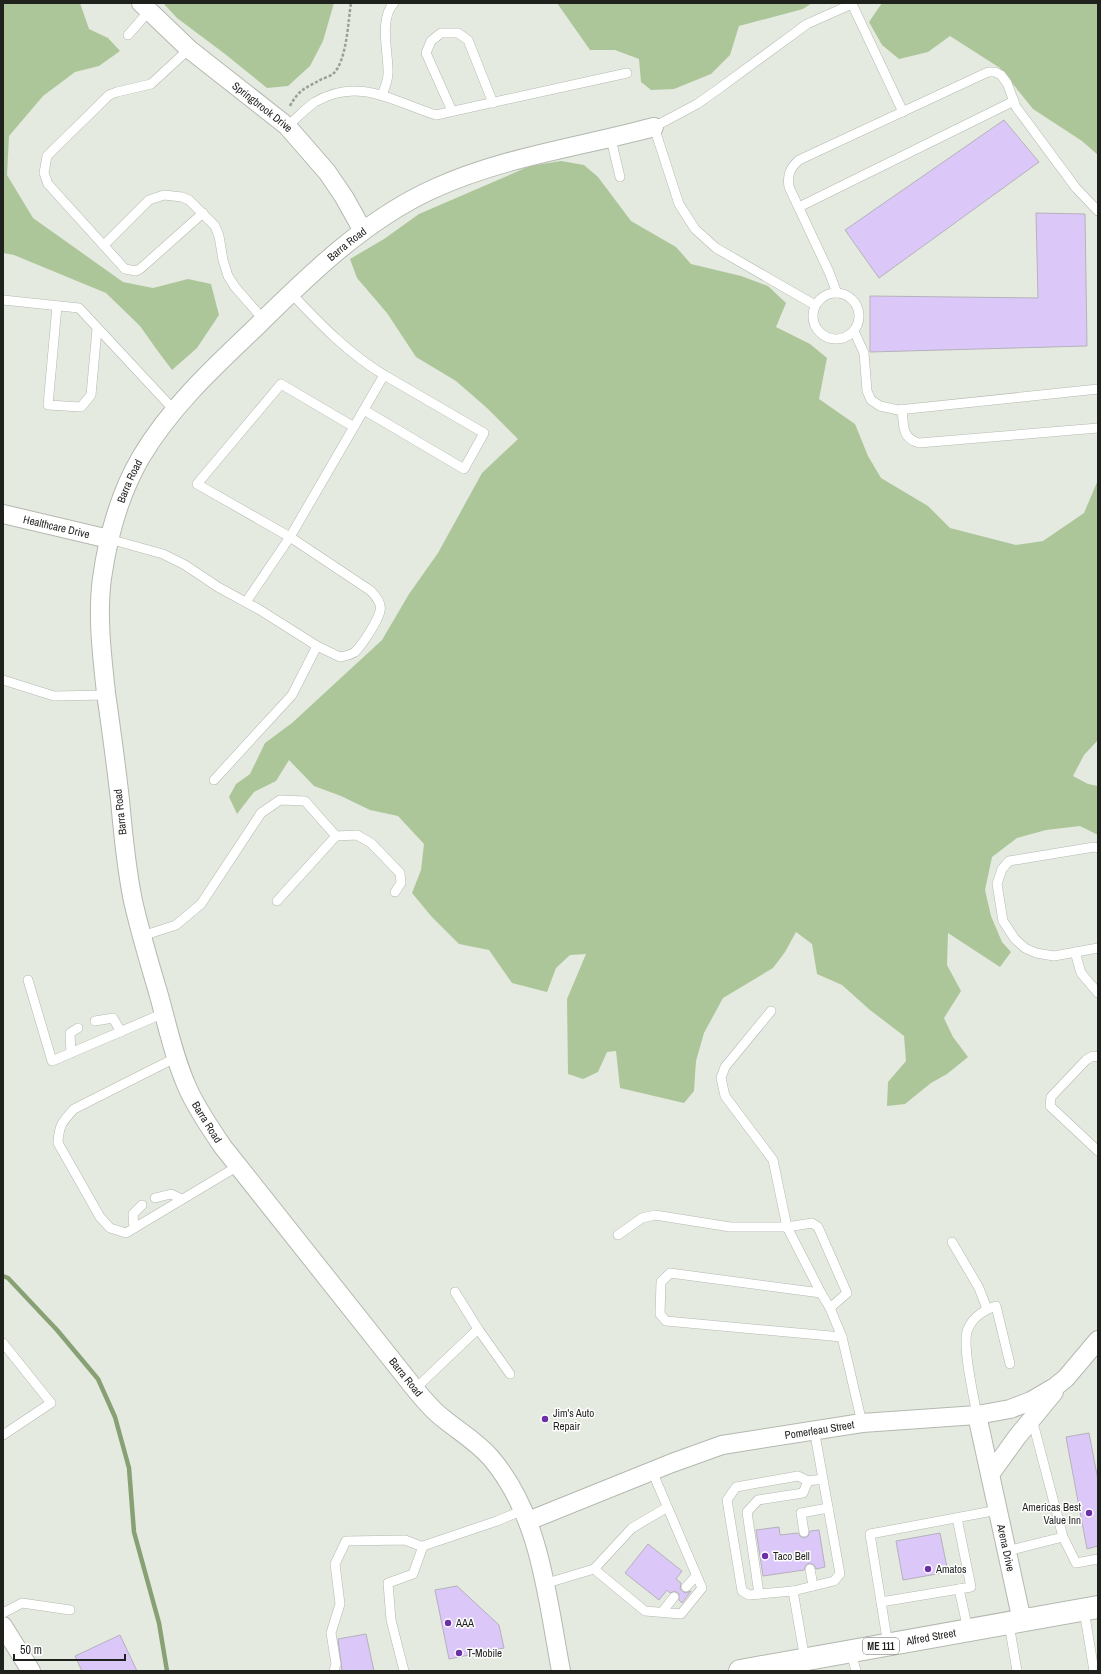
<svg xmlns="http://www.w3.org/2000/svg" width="1101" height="1674" viewBox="0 0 1101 1674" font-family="'Archivo Narrow',sans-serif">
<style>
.green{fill:#acc699}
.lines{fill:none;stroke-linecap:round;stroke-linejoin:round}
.stream{stroke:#88a174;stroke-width:4.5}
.building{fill:#dbc8f9;stroke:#b5b1bb}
.service-casing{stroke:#b3b9af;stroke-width:10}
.minor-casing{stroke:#b3b9af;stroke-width:20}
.primary-casing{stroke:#b3b9af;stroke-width:24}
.path{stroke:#9a9f97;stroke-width:2.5;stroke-dasharray:3 2;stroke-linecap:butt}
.service{stroke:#fff;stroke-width:9}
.minor{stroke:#fff;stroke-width:18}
.primary{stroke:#fff;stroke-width:22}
.poi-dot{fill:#6c30a6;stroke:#fff;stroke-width:1.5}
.labels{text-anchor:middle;stroke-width:3;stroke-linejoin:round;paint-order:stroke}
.shield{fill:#fff;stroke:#626461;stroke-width:1}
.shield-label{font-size:10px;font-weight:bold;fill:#1f211d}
.street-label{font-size:11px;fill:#1f211d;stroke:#fff}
.poi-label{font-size:11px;fill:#1f211d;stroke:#fff;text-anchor:start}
</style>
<rect width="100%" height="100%" fill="#e4eae0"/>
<g class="green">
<path d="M3,3H80L89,29L108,38L120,51L99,66L75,72L43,96L9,136L7,175L33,218L123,282L153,288L188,279L211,284L219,315L197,348L172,370L157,350L140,326L106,293L14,255L3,253Z"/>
<path d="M163,3H334L323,41L310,66L288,86L267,88L225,54L177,18Z"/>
<path d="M557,3H812L803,9L739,26L730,55L711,74L674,89L651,90L641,82L639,59L615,50H590Z"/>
<path d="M882,3H1098V155L1082,141L1033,109L1000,68L950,36L928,52L899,59L882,45L869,22Z"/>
<path d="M561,161L584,165L598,177L631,221L676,247L691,264L741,276L768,286L786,303L776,327L810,344L827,358L819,399L855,424L868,456L881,478L928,506L950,528L1016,545L1043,541L1084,513L1098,480V740L1084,755L1073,776L1088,784L1098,786V835L1080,826L1046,830L1017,838L992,857L985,890L991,916L1002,942L1011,952L1000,967L948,933L947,965L961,991L944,1018L953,1037L968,1057L947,1074L931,1083L905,1104L887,1106L888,1082L906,1061L904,1036L870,1010L842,985L817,974L812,944L796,932L785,952L773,968L723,998L704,1033L696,1061L694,1091L684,1103L620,1088L616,1051L607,1052L598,1072L583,1079L568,1074L567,999L586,954L570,955L556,968L547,992L512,983L489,950L459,944L431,916L412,893L421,870L424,844L398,816L370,810L341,796L314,786L289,760L276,781L254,792L237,814L229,797L236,784L250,774L265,743L292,723L382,640L409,594L438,553L482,473L518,439L487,408L456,381L416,357L387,313L357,278L350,259L384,239L419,214L530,166Z"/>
</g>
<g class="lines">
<path class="stream" d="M3,1276L8,1278L57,1330L98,1379L115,1417L129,1468L134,1532L159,1623L167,1671"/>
</g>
<g class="building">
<path d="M1004,120L1039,162L879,278L845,230Z"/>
<path d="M1036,213L1085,214L1087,346L870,352V296L1038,298Z"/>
<path d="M1089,1433L1098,1480V1546L1087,1549L1066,1437Z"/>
<path d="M779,1527L780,1535L798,1533L800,1536L805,1538L808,1536L810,1531L819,1530L825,1567L816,1569L814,1565L809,1563L806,1565L804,1570L763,1576L756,1530Z"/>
<path d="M940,1533L948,1572L903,1580L896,1541Z"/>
<path d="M648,1544L682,1571L676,1579L681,1583L680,1589L685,1593L691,1591L682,1603L679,1600V1594L675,1591L670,1593L667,1590L659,1600L625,1573Z"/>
<path d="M457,1586L499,1625L504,1648L449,1659L435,1590Z"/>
<path d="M366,1634L374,1671H342L338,1639Z"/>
<path d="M120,1635L137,1671H82L75,1656Z"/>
</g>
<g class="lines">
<g class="service-casing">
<g id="service">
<path d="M128,35L149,11"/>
<path d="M189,49L151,84L117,92L109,95L104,100L47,156L44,173L48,184L125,269L136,271L140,269L203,213"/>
<path d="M382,95C385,87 389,79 388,70C388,52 379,18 394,3"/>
<path d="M452,111L426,53L431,41L441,33H458L468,40L493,103"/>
<path d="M287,126C296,119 305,109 315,102C359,76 394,102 436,115L627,73"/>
<path d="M611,139L620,177"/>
<path d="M799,207L1014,101"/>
<path d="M104,245L149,200L164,195L182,197L189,200L215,226L219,236L223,260L228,276L235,287L263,319"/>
<path d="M837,293L829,272L789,187C787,175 790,168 799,160L988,72H995L1001,75L1007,83L1016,107L1076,188L1098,211"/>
<circle cx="836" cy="316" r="23"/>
<path d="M3,300L79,308L174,410"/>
<path d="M815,305L716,248L695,229L679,204L654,127L697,104L717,90L807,24L852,4L903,112"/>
<path d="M57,306L48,405L81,407L91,395L97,329"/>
<path d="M854,331L864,353L867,391L871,400L880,406L898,410L1098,389"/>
<path d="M902,409C904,425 901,438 919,443L1098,428"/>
<path d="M364,410L464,469L484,433L384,375"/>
<path d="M109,539L163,554L185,565L218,587L260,610L317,646L340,657C345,656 351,655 355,652C362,645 378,621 380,611C382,603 376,597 371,591L290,537L384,375C348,353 320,324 291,293"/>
<path d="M246,602L290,537L197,484L281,384L354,427"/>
<path d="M3,680L54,696L107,695"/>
<path d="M214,780L292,695L317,646"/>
<path d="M1098,848L1094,847L1009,861L1002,869L997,884L1003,921L1015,939L1025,948L1036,953L1054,956L1098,948"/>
<path d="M277,901L336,836"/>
<path d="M142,936L176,925L201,904L261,813L280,800L305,801L336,836L357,835L371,843L400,873L401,883L395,892"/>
<path d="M1075,952L1081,973L1098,993"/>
<path d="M28,980L52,1061L164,1013"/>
<path d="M771,1011L725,1067L721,1078L725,1096L773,1160L787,1227L821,1293L830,1308L842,1337L862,1423"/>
<path d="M95,1021L113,1018L121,1032"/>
<path d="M71,1053L70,1033L78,1028"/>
<path d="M177,1057L74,1109C62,1122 59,1125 58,1143L100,1217L110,1228L126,1233L238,1166"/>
<path d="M1098,1057L1093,1056L1086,1060L1051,1097L1050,1106L1098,1151"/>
<path d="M155,1198L171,1194L182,1199"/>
<path d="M134,1228L133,1214L142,1205"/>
<path d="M618,1235L642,1218L655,1215L730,1227H787L812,1223L818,1227L847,1293L830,1308"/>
<path d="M952,1242L979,1288L987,1309"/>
<path d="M455,1292L478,1329"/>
<path d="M821,1293L670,1273L661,1282L660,1314L666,1321L842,1337"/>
<path d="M3,1343L51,1403L3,1435"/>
<path d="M415,1389L478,1329L510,1374"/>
<path d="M977,1415C974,1398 961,1342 968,1329C973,1317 984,1310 996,1306L1010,1364"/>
<path d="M814,1429L840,1574L834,1581L793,1591L749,1595L742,1591L727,1500L736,1487L798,1476L808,1481L823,1479"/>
<path d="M804,1532L801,1513L828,1508"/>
<path d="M1063,1537L1076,1563L1098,1559"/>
<path d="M1007,1551L1063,1537L1032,1419"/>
<path d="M594,1569L645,1611L681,1614L702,1588L652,1471"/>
<path d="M810,1569L813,1586"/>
<path d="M544,1584L594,1569L632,1528L666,1508"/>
<path d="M686,1587L696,1576"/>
<path d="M959,1589L968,1630"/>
<path d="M793,1591L805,1660"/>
<path d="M759,1594L747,1512L758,1500L803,1493L808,1481"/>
<path d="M881,1602L971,1587L957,1518"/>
<path d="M1084,1610L1094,1671"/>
<path d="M662,1612L674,1597"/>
<path d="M3,1613L22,1603L70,1610"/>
<path d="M1009,1624L1017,1671"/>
<path d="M888,1645L870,1534L998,1510"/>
<path d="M851,1652L856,1671"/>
<path d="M334,1671L336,1664L331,1633L340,1604L335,1564L346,1541L405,1540L423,1547"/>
<path d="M404,1671L391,1620L388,1583L413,1574L423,1546L497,1521L523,1510"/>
</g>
</g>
<g class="minor-casing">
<g id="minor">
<path id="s1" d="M141,3L189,49L287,126L327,172L344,197L363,231"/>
<path id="s2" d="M3,514L109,539"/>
<path id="s3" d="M977,1415L1022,1621"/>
<path d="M991,1473L1017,1437L1054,1392"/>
<path id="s4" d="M528,1521L672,1463L722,1445L862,1423L977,1415L1010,1409L1031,1401L1055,1387L1066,1378L1098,1340"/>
<path d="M3,1626L31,1671"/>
<path id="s5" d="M561,1671C547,1598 541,1517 491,1458C477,1442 460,1432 444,1419C433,1411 424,1400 415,1389L223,1147C210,1128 197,1109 188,1089C174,1058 167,1024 158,992C149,962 140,931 133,901C126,867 123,834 120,800C116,764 111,728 106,693C102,655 97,616 102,578C108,536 120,493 141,457C170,408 212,369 253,330C307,277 363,221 433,189C503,157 580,147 654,127"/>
</g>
</g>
<g class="primary-casing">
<g id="primary">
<path id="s6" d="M740,1671L1098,1607"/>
</g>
</g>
<path class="path" d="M290,106C299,89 306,88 322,79C325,78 330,76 333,74C347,61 348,21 351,3"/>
<use href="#service" class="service"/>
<use href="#minor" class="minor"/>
<use href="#primary" class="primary"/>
</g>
<g class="poi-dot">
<circle cx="545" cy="1419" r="4"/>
<circle cx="1089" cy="1513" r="4"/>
<circle cx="765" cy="1556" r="4"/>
<circle cx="928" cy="1569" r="4"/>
<circle cx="448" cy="1623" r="4"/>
<circle cx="459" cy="1653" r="4"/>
</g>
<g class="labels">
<rect class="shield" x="863" y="1638" width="36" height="16" rx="3"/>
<g class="shield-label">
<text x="881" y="1650">ME 111</text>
</g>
<g class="street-label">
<text dy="4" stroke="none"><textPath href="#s1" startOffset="160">Springbrook Drive</textPath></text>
<text dy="4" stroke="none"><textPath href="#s5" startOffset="1653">Barra Road</textPath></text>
<text dy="4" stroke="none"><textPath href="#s5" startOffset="1329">Barra Road</textPath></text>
<text dy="4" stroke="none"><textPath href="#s2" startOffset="55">Healthcare Drive</textPath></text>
<text transform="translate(120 812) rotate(-96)" y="4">Barra Road</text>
<text transform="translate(207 1122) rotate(58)" y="4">Barra Road</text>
<text transform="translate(406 1377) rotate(51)" y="4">Barra Road</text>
<text dy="4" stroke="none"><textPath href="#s4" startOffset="307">Pomerleau Street</textPath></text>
<text dy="4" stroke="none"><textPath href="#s3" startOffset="136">Arena Drive</textPath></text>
<text dy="4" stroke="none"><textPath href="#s6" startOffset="194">Alfred Street</textPath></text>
</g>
<g class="poi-label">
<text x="553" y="1417">Jim's Auto<tspan x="553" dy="13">Repair</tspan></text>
<text x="1081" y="1511" text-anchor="end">Americas Best<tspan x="1081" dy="13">Value Inn</tspan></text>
<text x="773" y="1560">Taco Bell</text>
<text x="936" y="1573">Amatos</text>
<text x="456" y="1627">AAA</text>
<text x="467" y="1657">T-Mobile</text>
</g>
</g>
<rect width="1101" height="1674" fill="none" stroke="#1f211d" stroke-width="8"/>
<path d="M14 1654v6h111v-6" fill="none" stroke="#1f211d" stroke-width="2"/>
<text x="20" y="1654" font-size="12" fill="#1f211d" stroke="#ffffff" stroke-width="3" paint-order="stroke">50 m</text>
</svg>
